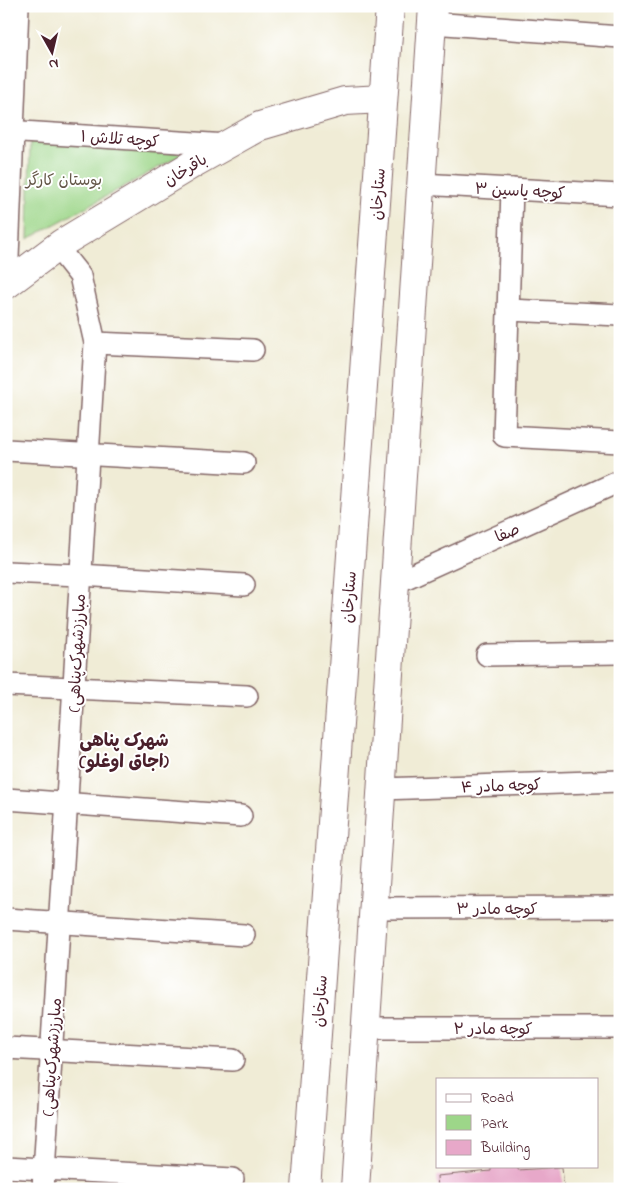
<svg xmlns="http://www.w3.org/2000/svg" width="626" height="1195" viewBox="0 0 626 1195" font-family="'Indie Flower','Playpen Sans Arabic',sans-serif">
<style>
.green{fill:#9dd689;stroke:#747a5a}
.building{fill:#e7a8c9}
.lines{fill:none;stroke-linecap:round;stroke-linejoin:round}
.minor-casing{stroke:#846767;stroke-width:24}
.major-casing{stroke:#846767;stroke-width:30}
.minor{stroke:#fff;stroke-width:21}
.major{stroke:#fff;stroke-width:28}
.labels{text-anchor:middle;stroke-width:4;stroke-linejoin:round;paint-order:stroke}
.street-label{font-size:16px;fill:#4a1f2b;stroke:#fff}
.park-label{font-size:16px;fill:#635647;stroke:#fff}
.neighbourhood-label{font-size:18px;font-weight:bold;fill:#4a1f2b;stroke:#fff}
</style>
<rect width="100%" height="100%" fill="#fff"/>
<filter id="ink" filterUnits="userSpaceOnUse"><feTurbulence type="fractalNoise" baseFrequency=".02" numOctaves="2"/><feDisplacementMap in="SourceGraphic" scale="10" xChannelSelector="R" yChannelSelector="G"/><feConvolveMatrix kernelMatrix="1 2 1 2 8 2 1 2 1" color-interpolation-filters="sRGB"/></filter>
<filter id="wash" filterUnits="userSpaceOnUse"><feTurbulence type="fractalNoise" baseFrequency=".0096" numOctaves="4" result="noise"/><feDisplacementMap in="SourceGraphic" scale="20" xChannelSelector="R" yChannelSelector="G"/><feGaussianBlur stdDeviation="1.12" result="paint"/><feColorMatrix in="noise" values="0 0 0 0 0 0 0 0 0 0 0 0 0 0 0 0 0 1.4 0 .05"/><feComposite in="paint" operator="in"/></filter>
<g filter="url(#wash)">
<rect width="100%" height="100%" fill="#f0ecd6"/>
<path class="green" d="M30,140L185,153L28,239Z"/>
<g id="blocks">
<path class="building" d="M491,1166H518V1170L562,1167L564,1189H438L437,1176L491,1171Z"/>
</g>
</g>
<g filter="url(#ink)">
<use href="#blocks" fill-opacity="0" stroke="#846767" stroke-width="1"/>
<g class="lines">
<g class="minor-casing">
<g id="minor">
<path d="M432,23L620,37"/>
<path d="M6,131L227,145"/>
<path d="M421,184L620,195"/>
<path d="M512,189L504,436L620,442"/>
<path d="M6,283H7L18,6"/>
<path d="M508,310L620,315"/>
<path d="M95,343L253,350"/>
<path d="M6,450L244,463"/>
<path d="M6,572L80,575L244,585"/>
<path d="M395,583L620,481"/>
<path d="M487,655L620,653"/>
<path d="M6,685L247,696"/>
<path d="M381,789L620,781"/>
<path d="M6,799L241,816"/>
<path d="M373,908L620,907"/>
<path d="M6,919L244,935"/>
<path d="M366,1028H620"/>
<path d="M6,1048L233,1060"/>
<path d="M6,1167L233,1179"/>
<path d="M43,1189L95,343L80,276L57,247"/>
</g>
</g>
<g class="major-casing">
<g id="major">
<path d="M6,285L62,243L196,162L260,126L345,101L383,99"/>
<path d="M306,1189L390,6"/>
<path d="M355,1189L433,6"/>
</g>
</g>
<use href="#minor" class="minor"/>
<use href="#major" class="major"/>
</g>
</g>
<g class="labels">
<g class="street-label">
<text transform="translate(120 138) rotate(4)" y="6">کوچه تلاش ۱</text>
<text transform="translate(185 169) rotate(-31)" y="6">باقرخان</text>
<text transform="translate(520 190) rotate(3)" y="6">کوچه یاسین ۳</text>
<text transform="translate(377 194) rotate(-86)" y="6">ستارخان</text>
<text transform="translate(507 532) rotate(-24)" y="6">صفا</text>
<text transform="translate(348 597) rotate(-86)" y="6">ستارخان</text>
<text transform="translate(76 653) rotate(-87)" y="6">مبارز(شهرک‌پناهی)</text>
<text transform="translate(501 785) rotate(-2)" y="6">کوچه مادر ۴</text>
<text x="497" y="914">کوچه مادر ۳</text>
<text transform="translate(319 1001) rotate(-86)" y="6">ستارخان</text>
<text x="493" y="1034">کوچه مادر ۲</text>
<text transform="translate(51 1057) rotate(-86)" y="6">مبارز(شهرک‌پناهی)</text>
</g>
<g class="park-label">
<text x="64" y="185">بوستان کارگر</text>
</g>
<g class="neighbourhood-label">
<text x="124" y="746">شهرک پناهی<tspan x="124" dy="21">(اجاق اوغلو)</tspan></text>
</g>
</g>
<rect width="626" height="1195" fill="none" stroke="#fff" stroke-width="25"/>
<rect x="436" y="1078" width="162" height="90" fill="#ffffff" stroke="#b7a5aa"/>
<rect x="446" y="1094" width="25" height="8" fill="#ffffff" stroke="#b7a5aa"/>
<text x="481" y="1102" font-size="15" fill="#4a1f2b">Road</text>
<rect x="446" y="1115" width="25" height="15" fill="#9dd689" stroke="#b7a5aa"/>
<text x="481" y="1128" font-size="15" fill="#4a1f2b">Park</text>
<rect x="446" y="1140" width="25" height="15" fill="#e7a8c9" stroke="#b7a5aa"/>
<text x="481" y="1152" font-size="15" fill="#4a1f2b">Building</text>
<g transform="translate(52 52) rotate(172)" stroke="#ffffff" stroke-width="4" paint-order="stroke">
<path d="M0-4L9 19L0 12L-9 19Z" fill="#4a1f2b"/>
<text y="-8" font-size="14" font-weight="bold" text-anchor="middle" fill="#4a1f2b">N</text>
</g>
</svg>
